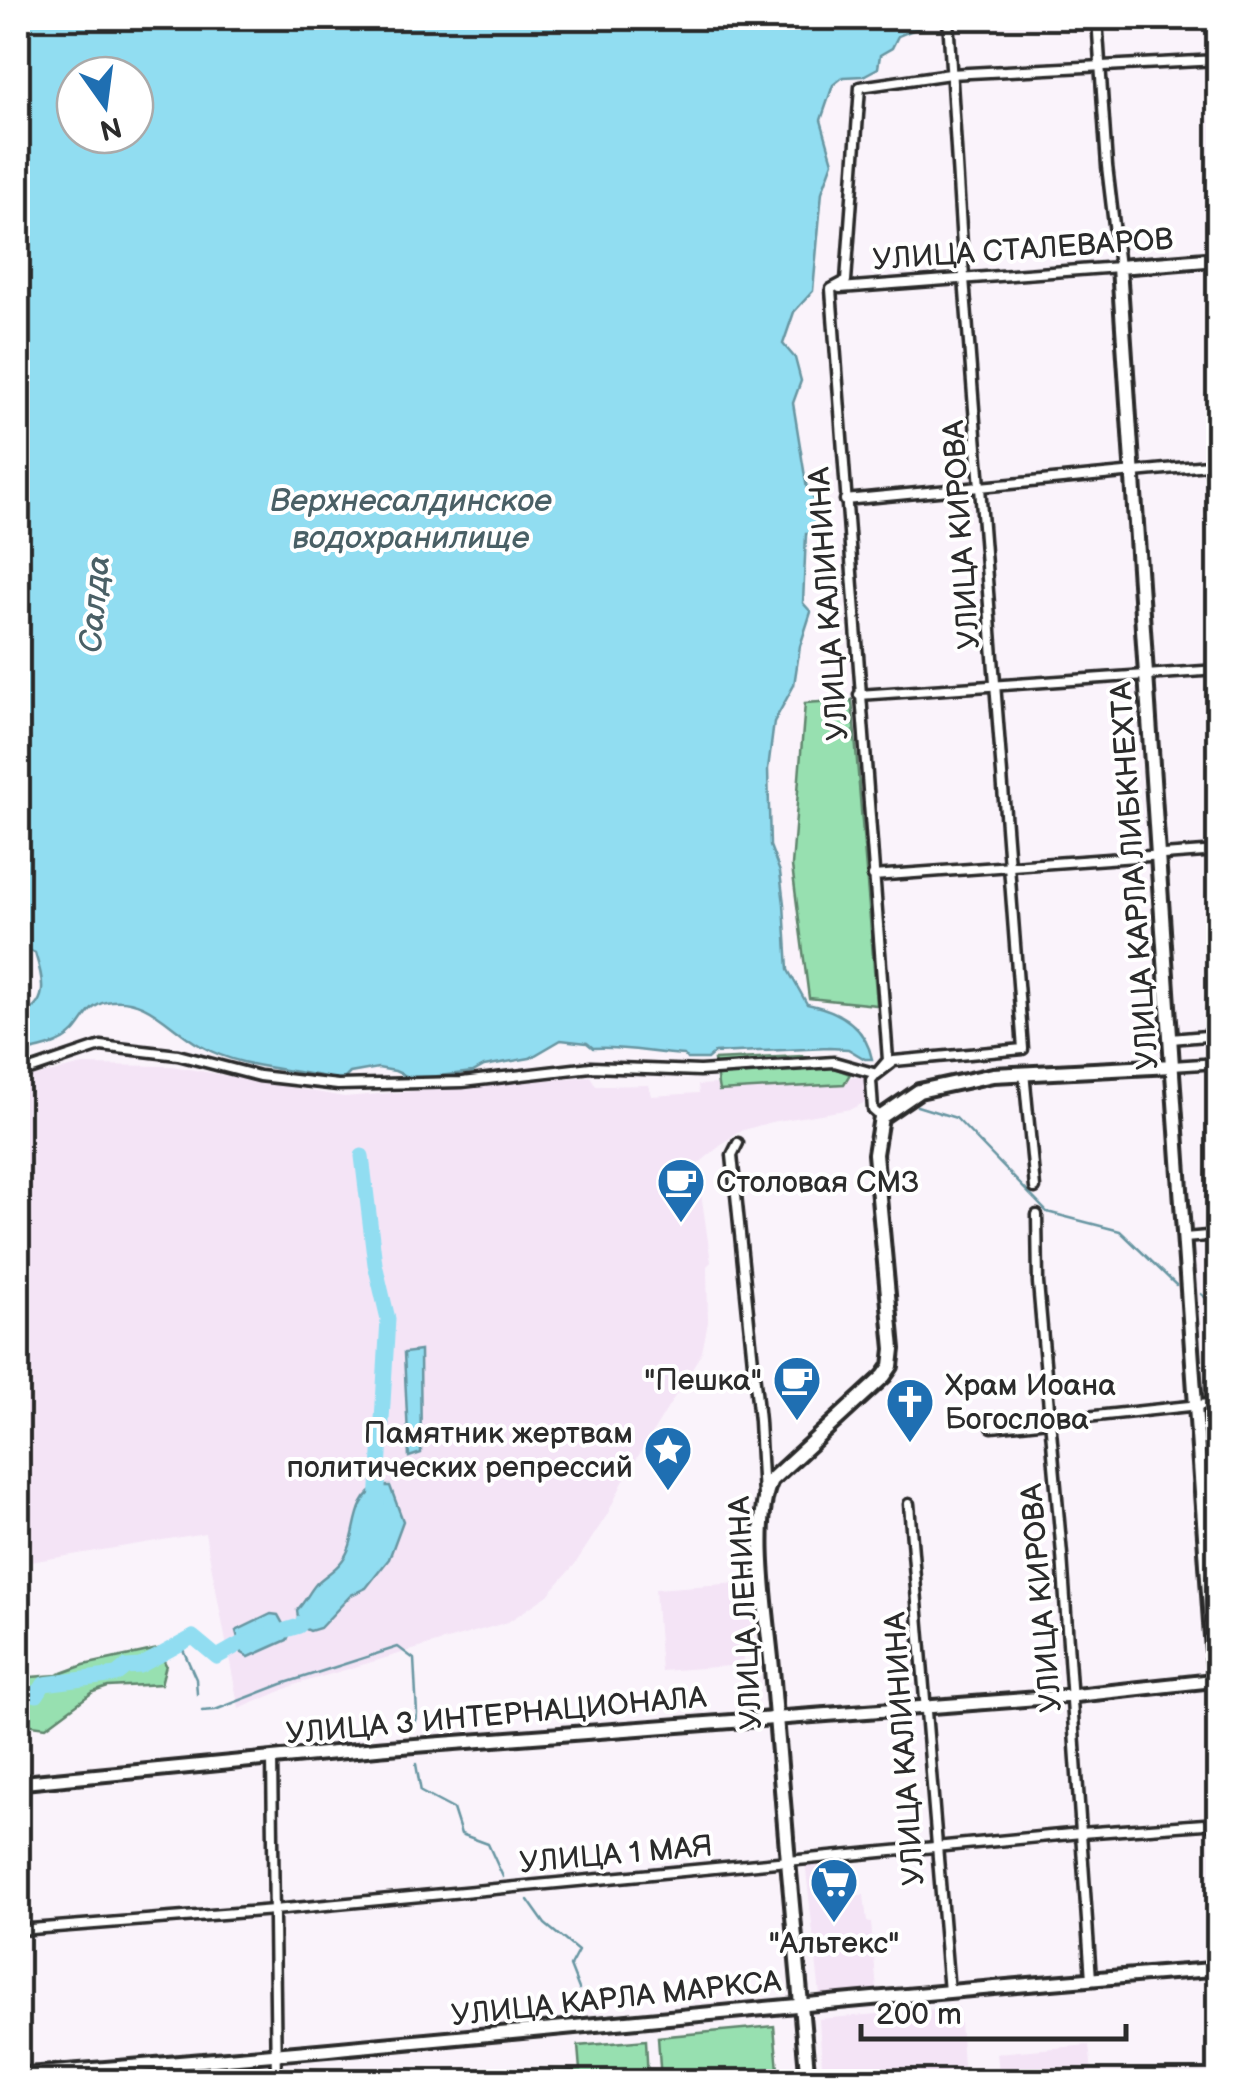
<svg xmlns="http://www.w3.org/2000/svg" width="1236" height="2099" viewBox="0 0 1236 2099" font-family="'Balsamiq Sans',sans-serif">
<style>
.built{fill:#f4e4f6}
.green{fill:#97e0b0;stroke:#61866e;stroke-width:2.5}
.water{fill:#91ddf1;stroke:#6896a2;stroke-width:2.5;fill-rule:evenodd}
.lines{fill:none;stroke-linecap:round;stroke-linejoin:round}
.stream{stroke:#6896a2;stroke-width:2.5}
.river{stroke:#91ddf1;stroke-width:15}
.street-casing{stroke:#2b2b2b;stroke-width:15}
.secondary-casing{stroke:#2b2b2b;stroke-width:19}
.primary-casing{stroke:#2b2b2b;stroke-width:20}
.street{stroke:#fff;stroke-width:8}
.secondary{stroke:#fff;stroke-width:11}
.primary{stroke:#fff;stroke-width:12}
.labels{text-anchor:middle;stroke-width:8;stroke-linejoin:round;paint-order:stroke}
.street-label{font-size:30px;fill:#2b2b2b;stroke:#fff}
.poi-label{font-size:30px;fill:#2b2b2b;stroke:#fff;text-anchor:start}
.water-label{font-size:32px;font-style:italic;fill:#4a6066;stroke:#fff}
</style>
<rect width="100%" height="100%" fill="#faf3fb"/>
<filter id="ink" filterUnits="userSpaceOnUse"><feTurbulence type="fractalNoise" baseFrequency=".01" numOctaves="2"/><feDisplacementMap in="SourceGraphic" scale="20" xChannelSelector="R" yChannelSelector="G"/><feConvolveMatrix kernelMatrix="1 2 1 2 8 2 1 2 1" color-interpolation-filters="sRGB"/></filter>
<g filter="url(#ink)">
<g class="built">
<path d="M83,1065L172,1066L344,1097L590,1076L596,1086L649,1085L651,1096L699,1093L698,1085L865,1077L866,1102L851,1109L771,1122L737,1132L697,1165L711,1262L707,1266L708,1322L702,1352L626,1476L607,1515L575,1564L548,1595L508,1622L297,1684L239,1709L205,1533L18,1564V1080Z"/>
<path d="M752,1582L748,1602L756,1645L742,1646L743,1665L661,1671L655,1589Z"/>
<path d="M854,1859L857,1895H864L867,1922L871,1923L877,1990L820,1995L805,1862Z"/>
<path d="M959,2007L964,2081H823L819,2019Z"/>
<path d="M1089,2045L1093,2081H1000L997,2053Z"/>
</g>
<g class="green">
<path d="M852,700L877,1005L809,998L792,866L805,703Z"/>
<path d="M803,1056L850,1074L844,1084L719,1091L714,1060Z"/>
<path d="M158,1649L166,1665L161,1684L108,1687L93,1692L46,1727L18,1723V1678L57,1675L84,1665Z"/>
<path d="M774,2026L779,2081H661L658,2037Z"/>
<path d="M646,2040L648,2081H541L544,2072L580,2070L578,2046Z"/>
</g>
<g class="water">
<path d="M18,18H926L918,28L898,36L892,48L880,55L878,68L863,76L843,77L833,85L821,120L833,162L822,192L813,291L794,312L783,344L795,358L801,381L793,403L807,489L817,503L814,534H806L803,603L811,612L800,646L794,685L774,722L768,769L770,846L780,872L784,904L788,970L807,1004C838,1010 865,1025 872,1059H865L848,1049L829,1048L714,1053L707,1059H687L684,1055C653,1053 621,1046 593,1048L587,1043L561,1040L530,1058L484,1066L473,1072L413,1079L395,1071L378,1068L350,1073L342,1081C296,1068 243,1070 201,1046C171,1030 146,993 106,1002C88,1006 85,1020 74,1032C62,1045 35,1051 18,1052V1017C50,1005 44,982 35,953L18,946ZM75,75H135V135H75Z"/>
<path d="M420,1351L421,1453L409,1457L404,1353Z"/>
<path d="M380,1486H390L403,1521L389,1559L366,1588L351,1595L320,1628L310,1631L299,1626L297,1610C305,1602 309,1592 316,1584C324,1576 334,1571 341,1562C361,1538 348,1501 380,1486Z"/>
<path d="M271,1614L278,1615L289,1635L287,1640L249,1657L242,1653L236,1631Z"/>
</g>
<g class="lines">
<g class="stream">
<path d="M917,1106L956,1118L1047,1212L1120,1231L1176,1285"/>
<path d="M1201,1294L1210,1301L1218,1300"/>
<path d="M181,1645L196,1679L197,1694"/>
<path d="M202,1711L215,1710L282,1684L398,1647L414,1659L417,1714L413,1727"/>
<path d="M416,1764L421,1792L453,1809L461,1834L488,1844L503,1877"/>
<path d="M528,1900L545,1924L578,1951L570,1966L579,1989"/>
</g>
<g class="river">
<path d="M362,1156L375,1264L388,1319L377,1504"/>
<path d="M18,1689L37,1695L44,1684L116,1675L126,1667L140,1666L193,1637L217,1657L240,1644L299,1626L311,1613"/>
</g>
<g class="street-casing">
<g id="street">
<path d="M840,288L1119,267L1107,166L1097,18"/>
<path d="M845,500L1218,464"/>
<path d="M859,695L1218,670"/>
<path d="M873,876L1218,851"/>
<path d="M1171,1039L1218,1035"/>
<path d="M1172,1066L1218,1063"/>
<path d="M1024,1072L1035,1188"/>
<path d="M18,1074L101,1046L178,1055L259,1076L338,1085L462,1082L591,1067L700,1071L834,1062L877,1074L894,1061L1023,1049L964,278L948,18"/>
<path d="M881,1117L873,1110L871,1080L888,1060L831,289L846,281L860,87L950,74L1218,60"/>
<path d="M738,1143L732,1155L759,1421L763,1496"/>
<path d="M1037,1215L1038,1283L1062,1555L1091,1979"/>
<path d="M1185,1238L1218,1235"/>
<path d="M992,1427L1218,1403"/>
<path d="M909,1504L949,1992"/>
<path d="M272,1759L276,2082"/>
<path d="M18,1930L274,1910L1081,1833L1218,1823"/>
</g>
</g>
<g class="secondary-casing">
<g id="secondary">
<path d="M1172,1066L1218,1731"/>
<path d="M18,1783L382,1748L1071,1696L1218,1680"/>
<path d="M18,2075C418,2046 818,1999 1218,1969"/>
</g>
</g>
<g class="primary-casing">
<path id="primary" d="M808,2082C795,1944 783,1807 772,1669C768,1620 751,1523 771,1480L884,1376L891,1366L893,1349L875,1154L881,1117L919,1091L993,1075L1172,1066L1119,267L1218,259"/>
</g>
<use href="#street" class="street"/>
<use href="#secondary" class="secondary"/>
<use href="#primary" class="primary"/>
</g>
</g>
<defs>
<g id="cafe-pin" transform="scale(2.5)"><path d="M0 17L-7.5 6A9.5 9.5 0 1 1 7.5 6Z" fill="#1f6fb2" stroke="#fff"/><path d="M-5.5-4.5H6V0H3Q3 3.5 0 3.5H-2.5Q-5.5 3.5-5.5 0ZM3-3.2v2h1.7v-2ZM-6 4.5H4V6H-6Z" fill="#fff"/></g>
<g id="church-pin" transform="scale(2.5)"><path d="M0 17L-7.5 6A9.5 9.5 0 1 1 7.5 6Z" fill="#1f6fb2" stroke="#fff"/><path d="M-1.2-6h2.4v3.5h3.3v2.4h-3.3V6h-2.4V-.1h-3.3v-2.4h3.3Z" fill="#fff"/></g>
<g id="sight-pin" transform="scale(2.5)"><path d="M0 17L-7.5 6A9.5 9.5 0 1 1 7.5 6Z" fill="#1f6fb2" stroke="#fff"/><path d="M0-6L1.8-2.2L6-1.7L2.9 1.2L3.7 5.4L0 3.3L-3.7 5.4L-2.9 1.2L-6-1.7L-1.8-2.2Z" fill="#fff"/></g>
<g id="supermarket-pin" transform="scale(2.5)"><path d="M0 17L-7.5 6A9.5 9.5 0 1 1 7.5 6Z" fill="#1f6fb2" stroke="#fff"/><path d="M-6-5.5h2.5l.6 2H6L4.5 2H-2.5L-4.4-4H-6ZM-1.5 3.2a1.3 1.3 0 1 0 .1 0ZM3 3.2a1.3 1.3 0 1 0 .1 0Z" fill="#fff"/></g>
</defs>
<g fill-rule="evenodd">
<use href="#cafe-pin" x="681" y="1182"/>
<use href="#cafe-pin" x="797" y="1380"/>
<use href="#church-pin" x="910" y="1402"/>
<use href="#sight-pin" x="668" y="1450"/>
<use href="#supermarket-pin" x="834" y="1882"/>
</g>
<g class="labels">
<g class="street-label">
<text transform="translate(1023 249) rotate(-4)" y="10">УЛИЦА СТАЛЕВАРОВ</text>
<text transform="translate(961 535) rotate(-94)" y="10">УЛИЦА КИРОВА</text>
<text transform="translate(828 604) rotate(-94)" y="10">УЛИЦА КАЛИНИНА</text>
<text transform="translate(1134 876) rotate(-94)" y="10">УЛИЦА КАРЛА ЛИБКНЕХТА</text>
<text transform="translate(1041 1598) rotate(-95)" y="10">УЛИЦА КИРОВА</text>
<text transform="translate(745 1613) rotate(-93)" y="10">УЛИЦА ЛЕНИНА</text>
<text transform="translate(496 1715) rotate(-5)" y="10">УЛИЦА 3 ИНТЕРНАЦИОНАЛА</text>
<text transform="translate(904 1749) rotate(-94)" y="10">УЛИЦА КАЛИНИНА</text>
<text transform="translate(616 1854) rotate(-5)" y="10">УЛИЦА 1 МАЯ</text>
<text transform="translate(616 1998) rotate(-6)" y="10">УЛИЦА КАРЛА МАРКСА</text>
</g>
<g class="poi-label">
<text x="716" y="1192">Столовая СМЗ</text>
<text x="762" y="1390" text-anchor="end">"Пешка"</text>
<text x="945" y="1395">Храм Иоана<tspan x="945" dy="34">Богослова</tspan></text>
<text x="633" y="1443" text-anchor="end">Памятник жертвам<tspan x="633" dy="34">политических репрессий</tspan></text>
<text x="834" y="1953" text-anchor="middle">"Альтекс"</text>
</g>
<g class="water-label">
<text x="411" y="511">Верхнесалдинское<tspan x="411" dy="37">водохранилище</tspan></text>
<text transform="translate(94 604) rotate(-85)" y="11">Салда</text>
</g>
</g>
<rect width="1236" height="2099" fill="none" stroke="#fff" stroke-width="60"/>
<rect x="30" y="30" width="1176" height="2039" fill="none" stroke="#2b2b2b" stroke-width="4" filter="url(#ink)"/>
<g transform="translate(105 105) rotate(166)"><circle r="48" fill="#ffffff" stroke="#aaaaaa" stroke-width="2.5"/>
<path d="M0-8L18 38L0 25L-18 38Z" fill="#1f6fb2"/>
<text y="-15" font-size="28" font-weight="bold" text-anchor="middle" fill="#2b2b2b">N</text>
</g>
<path d="M861 2024v15h265v-15" fill="none" stroke="#2b2b2b" stroke-width="5"/>
<text x="876" y="2024" font-size="30" fill="#2b2b2b" stroke="#ffffff" stroke-width="8" paint-order="stroke">200 m</text>
</svg>
